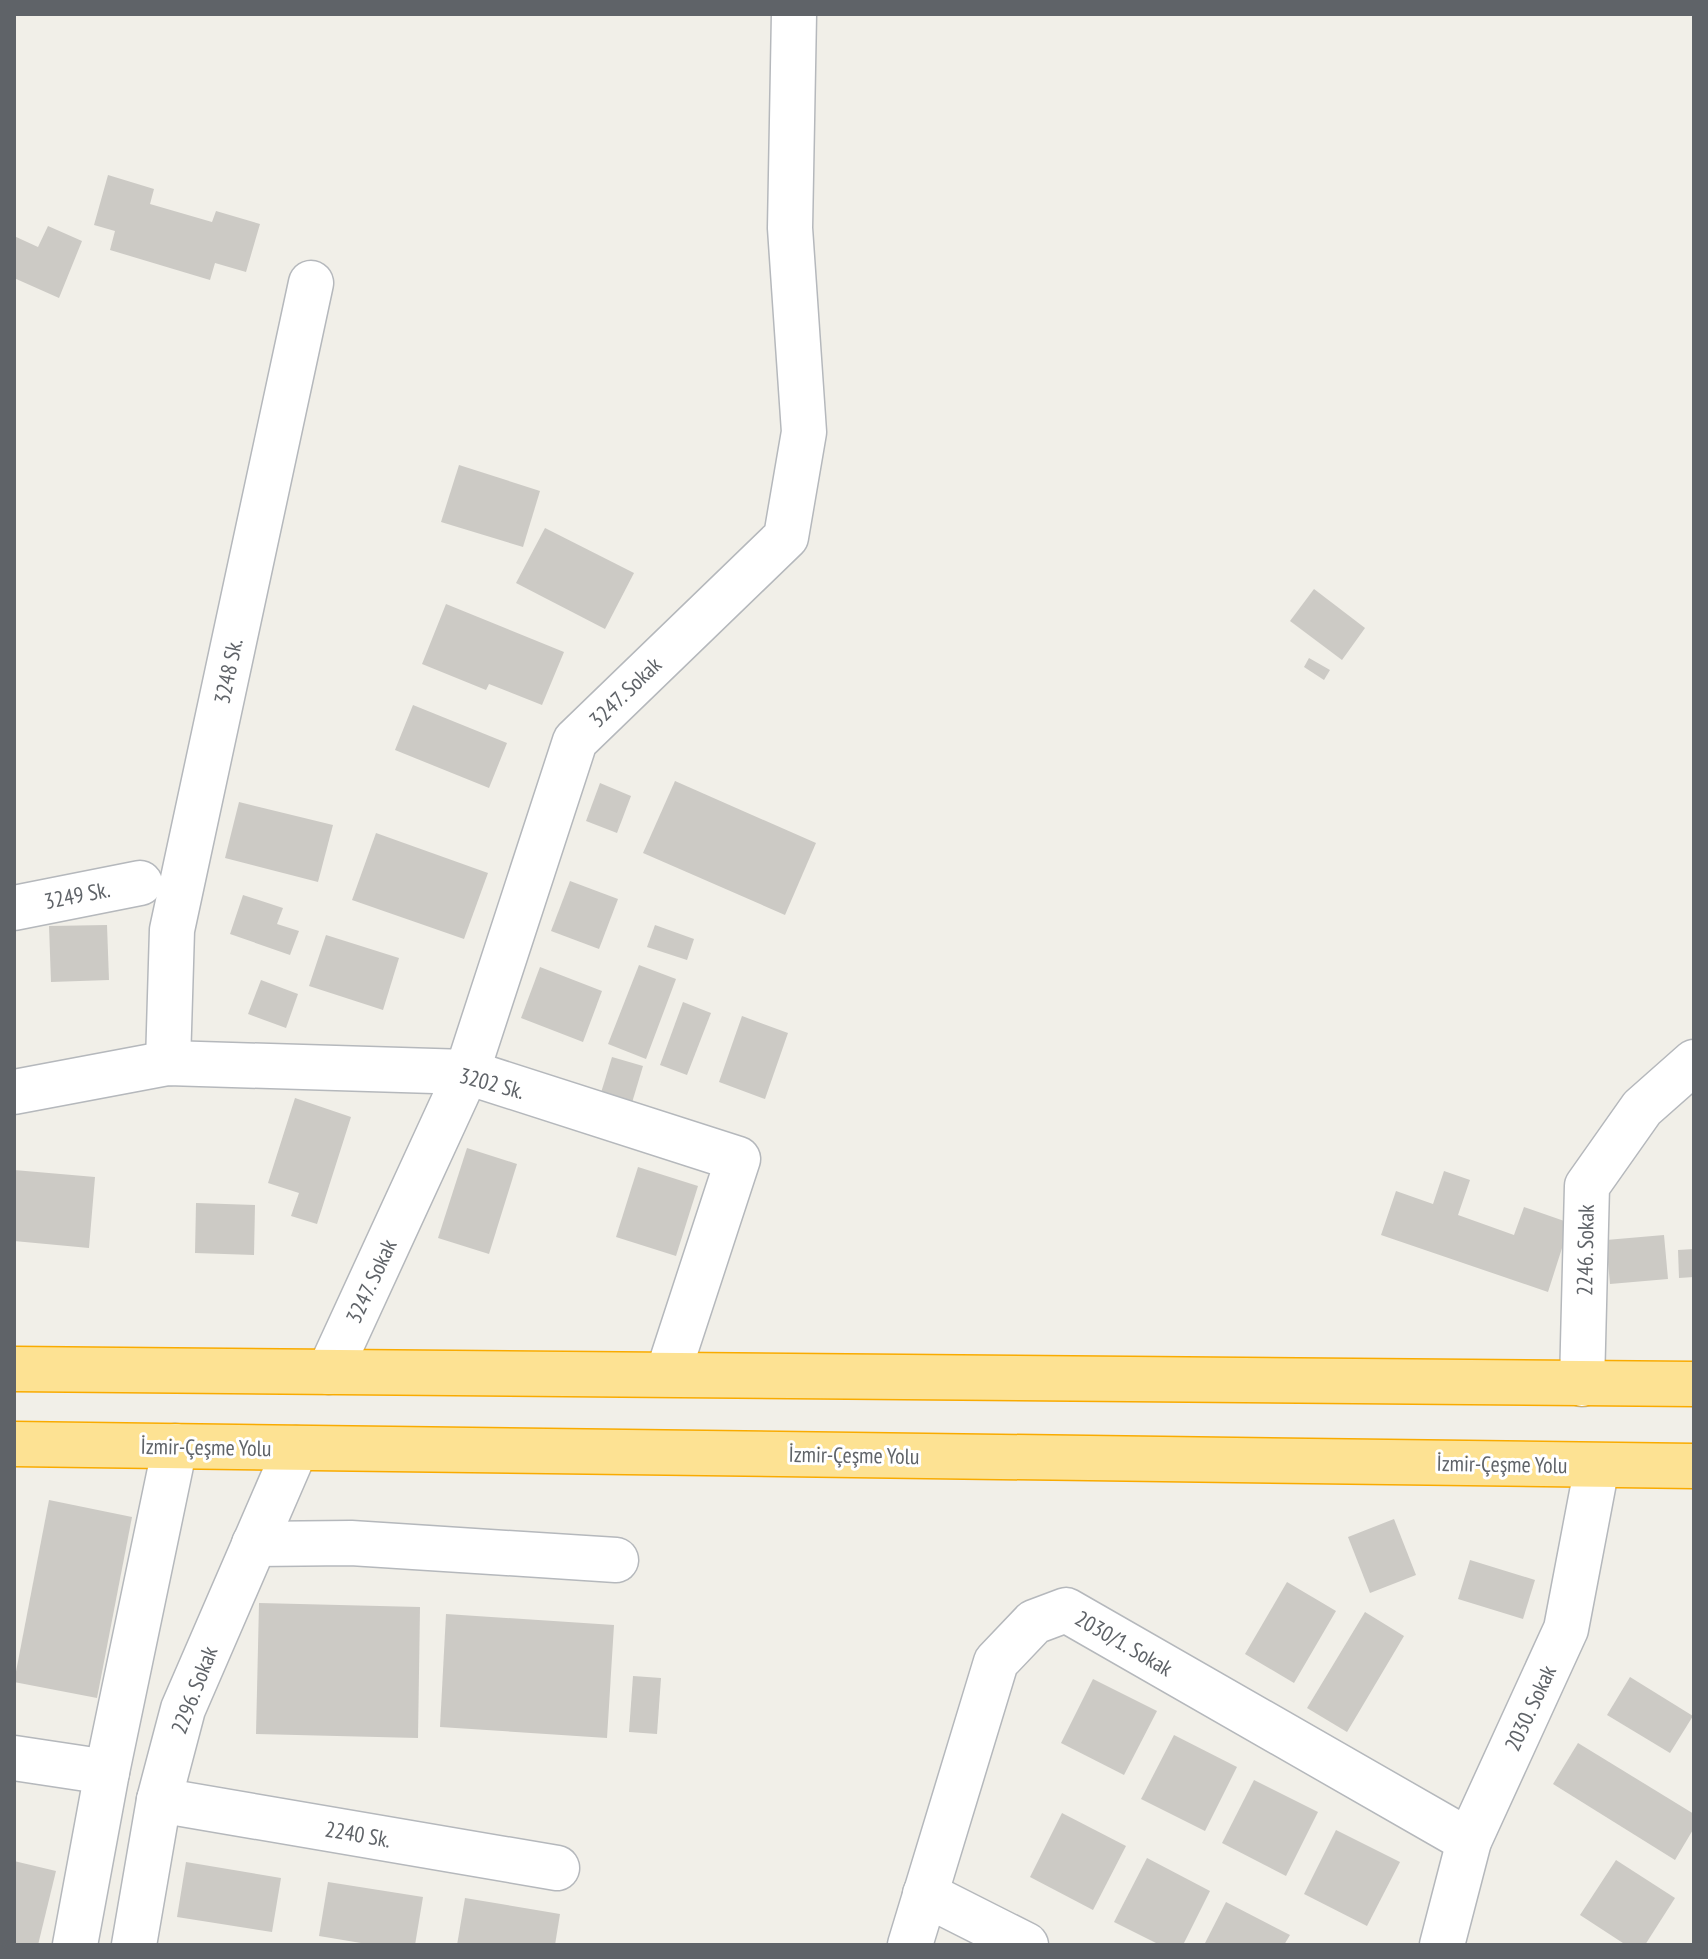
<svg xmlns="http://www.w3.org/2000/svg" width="1708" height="1959" viewBox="0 0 1708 1959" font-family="'PT Sans Narrow',sans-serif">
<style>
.building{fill:#cccac5}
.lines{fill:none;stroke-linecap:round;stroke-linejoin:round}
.minor-casing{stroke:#b5b8bc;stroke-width:47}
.highway-casing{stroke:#f9ab00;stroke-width:47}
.minor{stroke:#fff;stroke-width:44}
.highway{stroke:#fde293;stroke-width:44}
.labels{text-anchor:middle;stroke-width:6;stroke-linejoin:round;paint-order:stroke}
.street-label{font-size:22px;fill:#5f6368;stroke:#fff}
</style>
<rect width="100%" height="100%" fill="#f1efe8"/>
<g class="building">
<path d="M108,175L154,189L150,204L212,222L216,211L260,224L246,272L215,263L210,280L110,250L115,231L94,225Z"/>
<path d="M48,226L82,241L59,298L14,278V236L38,247Z"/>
<path d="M459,465L540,491L523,547L441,522Z"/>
<path d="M545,528L634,573L605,629L516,583Z"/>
<path d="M1314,589L1365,628L1342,660L1290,621Z"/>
<path d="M446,604L564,652L542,705L489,684L486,690L422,664Z"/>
<path d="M1309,658L1330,670L1324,680L1304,667Z"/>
<path d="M413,705L507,743L489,788L395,750Z"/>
<path d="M675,781L816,843L785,915L643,853Z"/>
<path d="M600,783L631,796L617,833L586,821Z"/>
<path d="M239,802L333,825L318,882L225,858Z"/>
<path d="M376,833L488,873L464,939L352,900Z"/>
<path d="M570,881L618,899L599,949L551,931Z"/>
<path d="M243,895L283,908L277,924L299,931L290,955L230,934Z"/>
<path d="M107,925L109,980L51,982L49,926Z"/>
<path d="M655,925L694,939L687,960L647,947Z"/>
<path d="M326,935L399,958L383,1010L309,986Z"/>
<path d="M639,965L676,979L646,1059L608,1044Z"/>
<path d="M540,967L602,991L583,1042L521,1018Z"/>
<path d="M261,980L298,994L286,1028L248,1014Z"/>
<path d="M683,1002L711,1013L687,1075L660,1065Z"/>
<path d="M742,1016L788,1033L765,1099L719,1082Z"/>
<path d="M612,1057L643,1066L631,1106L600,1096Z"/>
<path d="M295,1098L351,1117L317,1224L291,1216L299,1193L268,1183Z"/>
<path d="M467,1148L517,1164L489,1254L438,1238Z"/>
<path d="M638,1167L698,1186L676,1256L616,1237Z"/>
<path d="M14,1170L95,1177L89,1248L14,1241Z"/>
<path d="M1444,1171L1470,1180L1458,1215L1514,1235L1524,1207L1570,1223L1548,1292L1381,1235L1396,1191L1433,1204Z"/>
<path d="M196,1203L255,1205L254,1255L195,1253Z"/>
<path d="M1664,1235L1668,1279L1610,1284L1606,1240Z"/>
<path d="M1694,1249V1277L1679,1278L1678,1250Z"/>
<path d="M49,1500L132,1517L97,1698L14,1682Z"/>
<path d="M1394,1519L1416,1575L1370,1593L1348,1537Z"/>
<path d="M1470,1560L1535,1580L1523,1619L1458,1599Z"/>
<path d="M1287,1582L1336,1611L1294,1683L1245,1654Z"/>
<path d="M259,1603L420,1607L418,1738L256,1734Z"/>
<path d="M1365,1612L1404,1636L1347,1732L1307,1708Z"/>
<path d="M446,1614L614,1625L607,1738L440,1727Z"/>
<path d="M633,1676L661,1678L657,1734L629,1732Z"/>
<path d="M1630,1677L1693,1716L1670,1753L1607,1715Z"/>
<path d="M1093,1679L1157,1711L1124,1775L1061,1743Z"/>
<path d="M1174,1735L1237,1767L1205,1831L1141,1799Z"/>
<path d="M1578,1743L1694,1814V1828L1675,1860L1553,1784Z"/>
<path d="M1254,1780L1318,1812L1286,1876L1222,1843Z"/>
<path d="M1062,1813L1126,1846L1093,1910L1030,1877Z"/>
<path d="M1336,1830L1400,1862L1367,1926L1304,1894Z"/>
<path d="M1147,1858L1210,1891L1183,1945H1160L1114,1922Z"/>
<path d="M1616,1860L1675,1898L1645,1945H1626L1580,1915Z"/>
<path d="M14,1861L56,1871L38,1945H14Z"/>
<path d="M186,1862L281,1878L272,1932L177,1917Z"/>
<path d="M328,1882L423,1897L415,1945H373L319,1936Z"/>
<path d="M465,1898L560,1914L555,1945H457Z"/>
<path d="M1226,1902L1290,1935L1284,1945H1204Z"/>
</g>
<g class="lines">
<g class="minor-casing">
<g id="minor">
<path d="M14,908L140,883"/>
<path d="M168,1063L172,930L311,283"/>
<path d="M14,1092L168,1063L467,1072L738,1159L668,1373"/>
<path d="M329,1372L467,1072L575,741L786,537L804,432L790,228L794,14"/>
<path d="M1582,1384L1587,1186L1642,1108L1694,1062"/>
<path d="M254,1544L351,1543L616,1560"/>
<path d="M14,1758L107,1772"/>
<path d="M159,1800L557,1868"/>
<path d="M925,1894L1026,1945"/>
<path d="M75,1945L107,1772L175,1446"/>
<path d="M134,1945L159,1800L183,1709L296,1448"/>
<path d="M910,1945L996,1662L1034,1622L1066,1610L1469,1841"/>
<path d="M1442,1945L1469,1841L1566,1629L1597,1466"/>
</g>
</g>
<g class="highway-casing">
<g id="highway">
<path d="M14,1369L1694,1384"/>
<path d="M14,1444L1694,1466"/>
</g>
</g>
<use href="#minor" class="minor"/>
<use href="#highway" class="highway"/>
</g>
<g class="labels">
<g class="street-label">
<text transform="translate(228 671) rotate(-78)" y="8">3248 Sk.</text>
<text transform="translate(625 692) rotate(-44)" y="8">3247. Sokak</text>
<text transform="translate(77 895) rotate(-11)" y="8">3249 Sk.</text>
<text transform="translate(492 1083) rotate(15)" y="8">3202 Sk.</text>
<text transform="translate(1585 1250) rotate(-89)" y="8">2246. Sokak</text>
<text transform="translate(371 1281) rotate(-65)" y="8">3247. Sokak</text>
<text transform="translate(206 1447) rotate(1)" y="8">İzmir-Çeşme Yolu</text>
<text transform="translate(854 1455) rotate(1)" y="8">İzmir-Çeşme Yolu</text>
<text transform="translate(1502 1464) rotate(1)" y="8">İzmir-Çeşme Yolu</text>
<text transform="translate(1124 1643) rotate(30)" y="8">2030/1. Sokak</text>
<text transform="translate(194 1690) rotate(-69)" y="8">2296. Sokak</text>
<text transform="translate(1530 1708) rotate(-65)" y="8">2030. Sokak</text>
<text transform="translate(358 1834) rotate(10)" y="8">2240 Sk.</text>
</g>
</g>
<rect width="1708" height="1959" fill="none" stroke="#5f6368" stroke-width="32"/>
</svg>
